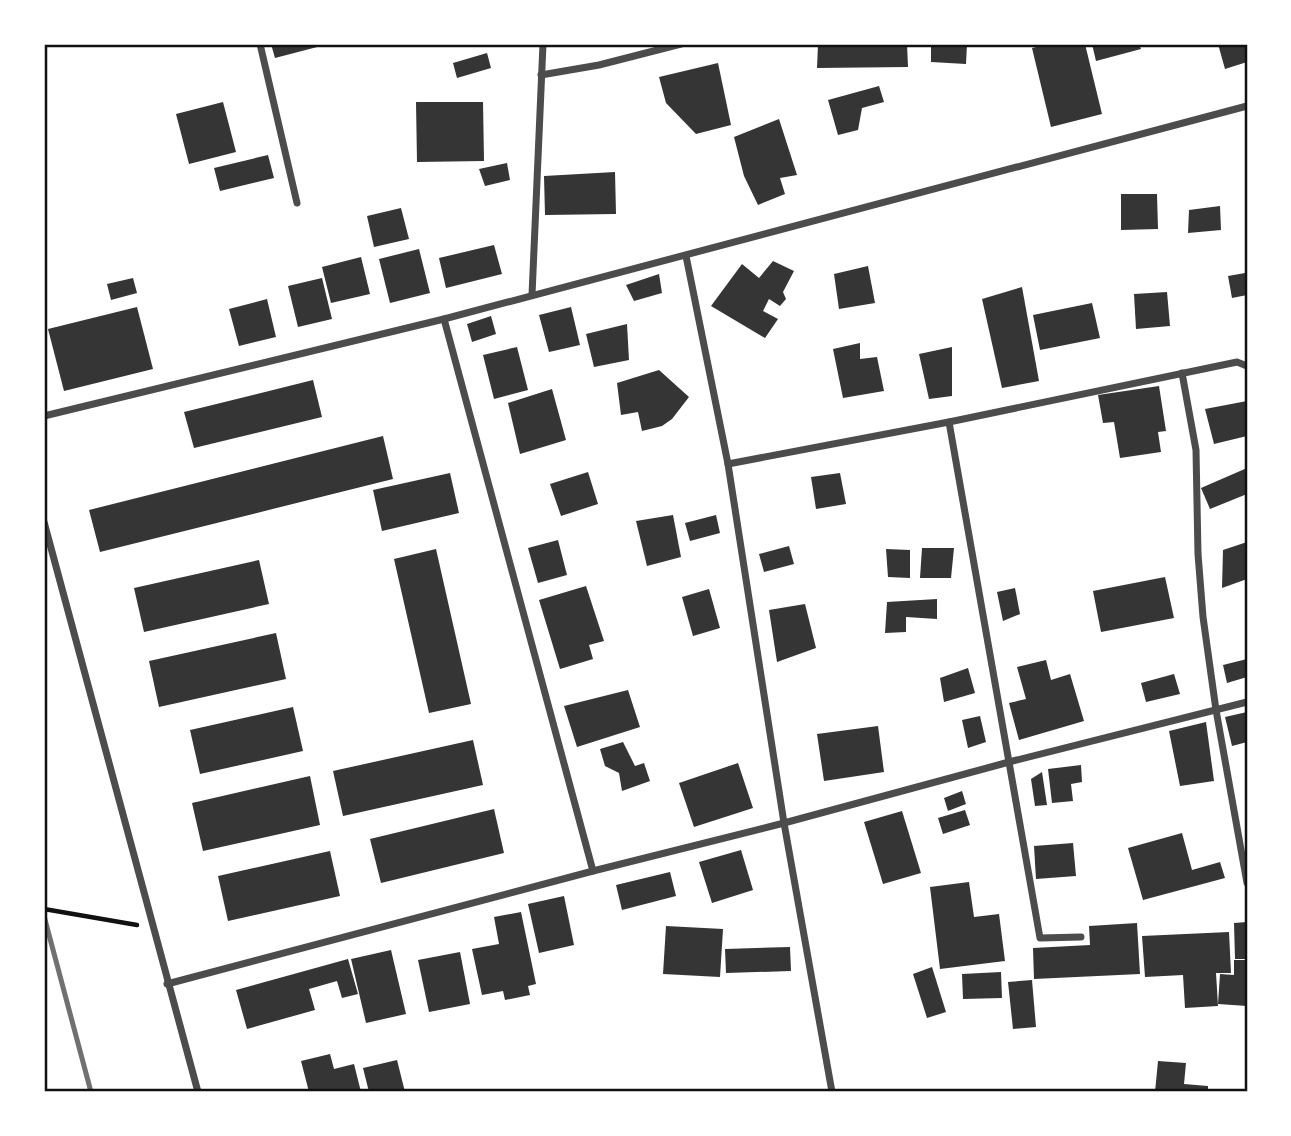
<svg xmlns="http://www.w3.org/2000/svg" width="1291" height="1136" viewBox="0 0 1291 1136" font-family="'Roboto Condensed',sans-serif">
<style>
.building{fill:#353535}
.lines{fill:none;stroke-linecap:round;stroke-linejoin:round}
.path{stroke:#111;stroke-width:4.5}
.minor{stroke:#4c4c4c;stroke-width:7}
.rail{stroke:#707070;stroke-width:5}
.neatline{fill:none;stroke:#111;stroke-width:2.5}
</style>
<rect width="100%" height="100%" fill="#fff"/>
<g class="building">
<path d="M271,44H321V46L275,58Z"/>
<path d="M818,44H907L908,67L817,68Z"/>
<path d="M931,44H967L966,64L931,62Z"/>
<path d="M1049,44H1085L1102,114L1051,127L1032,48Z"/>
<path d="M1092,44H1139L1141,49L1096,61Z"/>
<path d="M1218,44H1247V62L1225,69Z"/>
<path d="M487,53L491,68L457,78L453,63Z"/>
<path d="M718,63L731,125L696,134L666,103L659,77Z"/>
<path d="M879,86L884,102L862,108L858,130L838,135L828,100Z"/>
<path d="M223,102L236,152L189,164L176,114Z"/>
<path d="M416,102H483L484,161L417,162Z"/>
<path d="M779,119L797,175L780,178L785,194L758,205L744,176L734,137Z"/>
<path d="M268,155L274,178L220,191L214,168Z"/>
<path d="M507,163L510,180L485,186L479,169Z"/>
<path d="M615,172L616,214L545,215L544,176Z"/>
<path d="M1121,194H1157L1158,229L1121,230Z"/>
<path d="M1220,206L1221,230L1188,233L1189,210Z"/>
<path d="M401,208L409,239L374,247L367,216Z"/>
<path d="M494,245L502,274L446,288L439,258Z"/>
<path d="M419,249L430,293L390,303L379,259Z"/>
<path d="M361,257L370,294L331,303L322,267Z"/>
<path d="M773,261L794,271L783,292L786,299L780,306L769,299L763,311L778,319L765,338L711,306L742,264L759,278Z"/>
<path d="M868,266L875,303L839,309L834,274Z"/>
<path d="M1245,273L1247,295L1232,298L1228,276Z"/>
<path d="M659,274L662,293L634,301L626,285Z"/>
<path d="M133,278L137,293L111,300L107,284Z"/>
<path d="M322,278L332,319L298,327L288,286Z"/>
<path d="M1022,287L1039,381L1002,388L982,299Z"/>
<path d="M1167,292L1170,326L1136,329L1134,294Z"/>
<path d="M267,299L276,337L239,346L229,309Z"/>
<path d="M1092,303L1100,338L1040,350L1033,315Z"/>
<path d="M137,307L153,369L64,391L48,329Z"/>
<path d="M571,307L580,345L549,352L539,315Z"/>
<path d="M491,316L496,334L472,342L467,324Z"/>
<path d="M627,324L629,360L594,367L586,334Z"/>
<path d="M860,343V359L877,357L884,391L843,398L833,349Z"/>
<path d="M517,347L528,390L494,399L483,355Z"/>
<path d="M952,347V396L929,399L919,354Z"/>
<path d="M659,370L689,397L672,419L662,426L642,431L638,412L621,415L617,383Z"/>
<path d="M313,380L322,417L194,448L184,412Z"/>
<path d="M1159,386L1166,431L1158,432L1161,452L1120,458L1114,422L1103,423L1098,395Z"/>
<path d="M552,389L566,440L520,454L508,403Z"/>
<path d="M1247,401V436L1214,444L1205,409Z"/>
<path d="M383,436L393,479L100,552L89,510Z"/>
<path d="M1247,468V494L1210,509L1201,488Z"/>
<path d="M588,472L598,504L561,516L550,484Z"/>
<path d="M450,473L459,513L382,531L373,490Z"/>
<path d="M840,473L846,504L816,509L811,477Z"/>
<path d="M673,515L681,557L647,566L636,521Z"/>
<path d="M716,515L720,533L690,541L685,523Z"/>
<path d="M558,540L567,575L538,583L528,548Z"/>
<path d="M1247,542V579L1222,588L1223,550Z"/>
<path d="M789,546L794,564L764,572L759,554Z"/>
<path d="M922,548H954L951,578H920Z"/>
<path d="M436,549L471,704L429,713L394,559Z"/>
<path d="M886,549L910,550V578L888,577Z"/>
<path d="M259,560L269,604L144,632L134,588Z"/>
<path d="M1165,577L1174,618L1101,632L1093,591Z"/>
<path d="M586,586L604,641L589,645L593,659L560,669L539,600Z"/>
<path d="M1015,588L1020,614L1003,621L997,592Z"/>
<path d="M709,589L720,628L693,636L682,597Z"/>
<path d="M937,599V619L906,617V632L885,633L887,602Z"/>
<path d="M805,604L816,648L777,662L769,610Z"/>
<path d="M276,633L286,679L159,707L149,661Z"/>
<path d="M1247,659V677L1227,683L1223,665Z"/>
<path d="M1046,660L1051,680L1070,674L1084,721L1019,740L1009,703L1026,699L1017,667Z"/>
<path d="M968,668L975,693L944,702L940,678Z"/>
<path d="M1174,674L1180,694L1146,702L1141,683Z"/>
<path d="M628,690L640,727L577,747L564,706Z"/>
<path d="M293,707L303,751L200,774L190,730Z"/>
<path d="M1247,712V742L1232,746L1225,717Z"/>
<path d="M980,716L986,742L968,748L962,720Z"/>
<path d="M1206,722L1214,781L1180,786L1169,731Z"/>
<path d="M878,726L884,772L824,781L817,734Z"/>
<path d="M473,740L483,785L343,816L333,771Z"/>
<path d="M623,742L635,766L644,763L650,781L622,791L619,773L605,766L600,749Z"/>
<path d="M738,763L753,808L694,827L679,783Z"/>
<path d="M1081,765L1082,782L1071,784L1073,801L1052,803L1048,769Z"/>
<path d="M1042,772L1047,805L1035,806L1031,779Z"/>
<path d="M310,776L320,825L203,851L192,803Z"/>
<path d="M962,791L966,804L948,811L944,798Z"/>
<path d="M494,809L504,853L381,883L370,839Z"/>
<path d="M965,810L970,825L943,834L938,818Z"/>
<path d="M902,811L921,873L883,884L864,822Z"/>
<path d="M1182,833L1192,870L1220,862L1225,878L1143,900L1128,848Z"/>
<path d="M1073,843L1076,876L1036,879L1034,846Z"/>
<path d="M741,850L753,890L712,903L699,862Z"/>
<path d="M330,851L340,896L228,921L218,876Z"/>
<path d="M670,872L676,896L622,910L616,885Z"/>
<path d="M969,882L974,917L999,914L1005,961L940,969L930,887Z"/>
<path d="M564,896L574,945L539,953L528,904Z"/>
<path d="M521,912L536,984L528,986L530,995L505,1000L503,991L482,995L472,949L499,944L494,917Z"/>
<path d="M1247,922V959H1235L1234,923Z"/>
<path d="M1137,923L1140,974L1034,979L1033,948L1090,945L1089,926Z"/>
<path d="M666,926L723,929L720,977L663,974Z"/>
<path d="M1229,932L1231,973H1216L1218,1006L1185,1008L1183,975L1145,977L1142,936Z"/>
<path d="M790,947L791,971L726,973L725,949Z"/>
<path d="M391,950L406,1014L366,1023L351,959Z"/>
<path d="M460,952L470,1004L429,1012L418,960Z"/>
<path d="M348,959L358,994L342,998L337,981L309,989L315,1010L247,1029L236,990Z"/>
<path d="M1234,960H1247V1006L1218,1004L1220,974L1234,975Z"/>
<path d="M932,967L946,1012L927,1018L913,974Z"/>
<path d="M1001,972L1002,998L963,999L962,974Z"/>
<path d="M1032,980L1036,1027L1013,1029L1008,982Z"/>
<path d="M330,1054L334,1069L354,1064L361,1092H309L301,1061Z"/>
<path d="M397,1060L405,1092H369L363,1068Z"/>
<path d="M1158,1061L1186,1063L1184,1084L1208,1086V1092H1155Z"/>
</g>
<g class="lines">
<path class="path" d="M44,909L137,925"/>
<g class="minor">
<path d="M260,44L297,203"/>
<path d="M541,75L599,65L681,44"/>
<path d="M686,256L728,464L784,823L832,1092"/>
<path d="M532,295L543,44"/>
<path d="M444,319L593,871"/>
<path d="M1182,373L1196,450L1198,554L1203,617L1216,710L1247,883"/>
<path d="M44,416L444,319L1247,106"/>
<path d="M949,422L1040,938L1081,937"/>
<path d="M728,464L949,422L1237,362L1247,366"/>
<path d="M44,522L198,1092"/>
<path d="M167,984L593,871L784,823L1009,762L1247,702"/>
</g>
<path class="rail" d="M44,916L91,1092"/>
</g>
<rect width="1291" height="1136" fill="none" stroke="#ffffff" stroke-width="91"/>
<rect x="46" y="46" width="1200" height="1044" class="neatline"/>
</svg>
